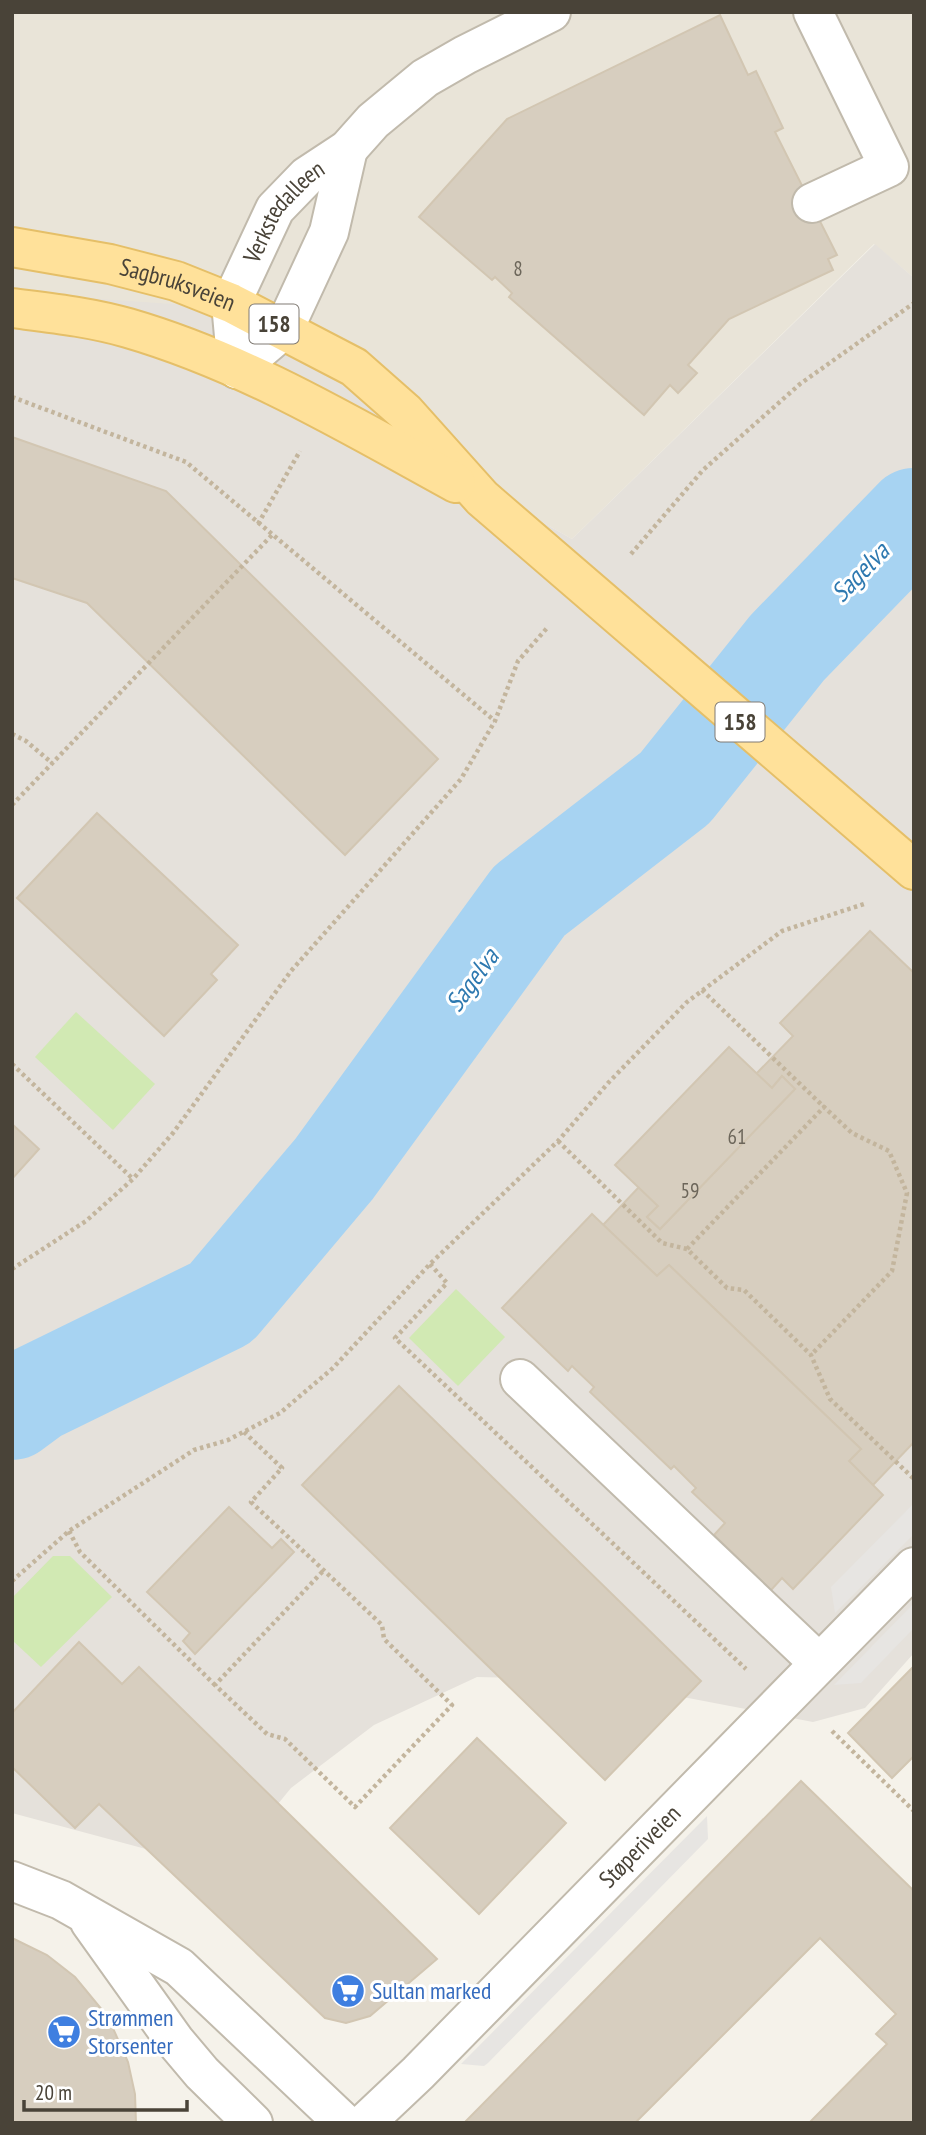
<svg xmlns="http://www.w3.org/2000/svg" width="926" height="2135" viewBox="0 0 926 2135" font-family="'PT Sans Narrow',sans-serif">
<style>
.residential{fill:#e9e4d8}
.industrial{fill:#e5e1db}
.green{fill:#d1e9b3}
.parking{fill:#e7e5e2}
.lines{fill:none;stroke-linecap:round;stroke-linejoin:round}
.river{stroke:#a7d3f2;stroke-width:98}
.building{fill:#d7cebf;stroke:#d2c6b2;stroke-width:2}
.minor-casing{stroke:#c1baac;stroke-width:42}
.major-casing{stroke:#e5bf68;stroke-width:42}
.path{stroke:#c3b59d;stroke-width:4.5;stroke-dasharray:3.5 3.5;stroke-linecap:butt}
.minor{stroke:#fff;stroke-width:38}
.major{stroke:#ffe19a;stroke-width:38}
.labels{text-anchor:middle;stroke-width:6;stroke-linejoin:round;paint-order:stroke}
.number-label{font-size:21px;fill:#6c665a}
.shield{fill:#fff;stroke:#807b74;stroke-width:2}
.shield-label{font-size:23px;font-weight:bold;fill:#494338}
.street-label{font-size:24px;fill:#494338;stroke:#fff}
.shop-label{font-size:24px;fill:#366cbe;stroke:#fff;text-anchor:start}
.water-label{font-size:26px;font-style:italic;fill:#2e79b0;stroke:#fff}
</style>
<rect width="100%" height="100%" fill="#f5f2ea"/>
<path class="residential" d="M12,12H914V278L874,244L572,539L523,511L12,293Z"/>
<path class="industrial" d="M875,244L914,278V1653L865,1708L813,1722L594,1680L477,1677L374,1725L291,1788L224,1870L12,1813V293L230,308L523,511L572,539Z"/>
<g class="green">
<path d="M76,1012L155,1084L113,1130L35,1057Z"/>
<path d="M456,1289L505,1337L458,1386L409,1338Z"/>
<path d="M53,1556H70L112,1597L41,1667L12,1640V1598Z"/>
</g>
<g class="parking">
<path d="M914,1503V1534L835,1613L831,1587Z"/>
<path d="M914,1603V1628L861,1683L834,1685Z"/>
<path d="M707,1816L708,1839L488,2063L484,2066L461,2064Z"/>
</g>
<g class="lines">
<path class="river" d="M12,1411L35,1394L221,1303L334,1169L529,901L675,788L787,648L914,517"/>
</g>
<g class="building">
<path d="M720,15L748,75L756,71L783,128L775,132L837,255L828,259L833,270L729,319L688,365L697,373L678,393L670,385L644,415L509,297L512,293L495,277L492,280L419,217L507,119Z"/>
<path d="M12,437L166,491L438,759L345,855L87,603L12,578Z"/>
<path d="M97,813L238,945L211,974L217,980L164,1036L17,898Z"/>
<path d="M870,931L914,973V1442L873,1485L849,1461L861,1449L669,1265L657,1276L603,1225L639,1187L658,1206L647,1217L660,1229L795,1089L782,1076L772,1088L756,1074L793,1036L780,1023Z"/>
<path d="M729,1047L772,1088L782,1076L795,1089L660,1229L647,1217L658,1206L615,1165Z"/>
<path d="M12,1124L39,1149L12,1179Z"/>
<path d="M592,1214L657,1276L669,1265L861,1449L849,1461L883,1495L793,1589L782,1578L771,1590L714,1535L725,1523L692,1492L696,1488L674,1466L671,1469L590,1392L594,1387L572,1366L568,1371L502,1308Z"/>
<path d="M399,1386L701,1681L605,1780L302,1485Z"/>
<path d="M229,1507L272,1548L281,1539L294,1552L195,1654L183,1641L190,1633L147,1592Z"/>
<path d="M79,1642L122,1684L139,1667L437,1959L370,2016L346,2023L325,2018L99,1804L75,1828L12,1767V1713Z"/>
<path d="M914,1666V1756L892,1778L848,1733Z"/>
<path d="M477,1738L566,1823L479,1914L390,1828Z"/>
<path d="M801,1781L914,1891V2123H809L887,2044L876,2034L896,2014L820,1938L635,2123H464Z"/>
<path d="M12,1938L47,1955L75,1977L108,2017L128,2062L135,2094L136,2123H12Z"/>
</g>
<g class="lines">
<g class="minor-casing">
<g id="minor">
<path d="M812,203L889,167L813,12"/>
<path id="s1" d="M237,369L231,303L275,209L307,176L348,149L373,121L425,78L465,55L551,12"/>
<path d="M237,369L284,329L329,232L348,149"/>
<path d="M520,1379L819,1663"/>
<path d="M12,1881L61,1900L179,1967L344,2123"/>
<path d="M90,1922L175,2041L202,2073L253,2123"/>
<path id="s2" d="M365,2123L418,2073L914,1567"/>
</g>
</g>
<g class="major-casing">
<g id="major">
<path id="s3" d="M12,247L110,264L176,281L231,303L354,367L405,412L482,498L914,870"/>
<path d="M12,308C51,313 90,317 128,328C245,362 350,425 456,483"/>
</g>
</g>
<g class="path">
<path d="M12,397L186,462L495,721"/>
<path d="M258,524L300,451"/>
<path d="M631,554L703,470L800,384L914,303"/>
<path d="M12,734L26,741L52,763"/>
<path d="M12,805L272,535"/>
<path d="M702,990L824,1107"/>
<path d="M12,1064L133,1179"/>
<path d="M558,1141L662,1243L687,1249L727,1288L744,1290L811,1355L830,1399L914,1479"/>
<path d="M687,1249L824,1107L852,1133L889,1151L907,1193L892,1271L811,1355"/>
<path d="M430,1264L447,1283L395,1338L746,1669"/>
<path d="M12,1269L86,1221L133,1179L173,1133L291,971L461,779L495,721L518,661L547,628"/>
<path d="M244,1432L282,1468L251,1502L382,1625L384,1639L452,1705L355,1807L285,1739L267,1734L215,1685L324,1570"/>
<path d="M69,1531L80,1552L215,1685"/>
<path d="M12,1581L69,1531L194,1450L228,1440L280,1413L333,1368L430,1264L558,1141L609,1082L687,1002L782,931L864,904"/>
<path d="M832,1731L914,1811"/>
</g>
<use href="#minor" class="minor"/>
<use href="#major" class="major"/>
</g>
<defs>
<g id="supermarket-disc" transform="scale(1.75)"><circle r="9.5" fill="#3f7fe0" stroke="#fff"/><path d="M-6-5.5h2.5l.6 2H6L4.5 2H-2.5L-4.4-4H-6ZM-1.5 3.2a1.3 1.3 0 1 0 .1 0ZM3 3.2a1.3 1.3 0 1 0 .1 0Z" fill="#fff"/></g>
</defs>
<g fill-rule="evenodd">
<use href="#supermarket-disc" x="348" y="1991"/>
<use href="#supermarket-disc" x="64" y="2032"/>
</g>
<g class="labels">
<g class="number-label">
<text x="518" y="276">8</text>
<text x="737" y="1144">61</text>
<text x="690" y="1198">59</text>
</g>
<g class="shield">
<rect x="249.5" y="304.5" width="49" height="39" rx="5"/>
<rect x="715.5" y="702.5" width="49" height="39" rx="5"/>
</g>
<g class="shield-label">
<text x="274" y="332">158</text>
<text x="740" y="730">158</text>
</g>
<g class="street-label">
<text dy="8" stroke="none"><textPath href="#s1" startOffset="173">Verkstedalleen</textPath></text>
<text dy="8" stroke="none"><textPath href="#s3" startOffset="170">Sagbruksveien</textPath></text>
<text dy="8" stroke="none"><textPath href="#s2" startOffset="390">Støperiveien</textPath></text>
</g>
<g class="shop-label">
<text x="372" y="1999">Sultan marked</text>
<text x="88" y="2026">Strømmen<tspan x="88" dy="28">Storsenter</tspan></text>
</g>
<g class="water-label">
<text transform="translate(860 572) rotate(-46)" y="9">Sagelva</text>
<text transform="translate(472 980) rotate(-54)" y="9">Sagelva</text>
</g>
</g>
<rect width="926" height="2135" fill="none" stroke="#494338" stroke-width="28"/>
<path d="M24 2100v10h163v-10" fill="none" stroke="#494338" stroke-width="3.5"/>
<text x="35" y="2100" font-size="21" fill="#494338" stroke="#ffffff" stroke-width="5" paint-order="stroke">20 m</text>
</svg>
